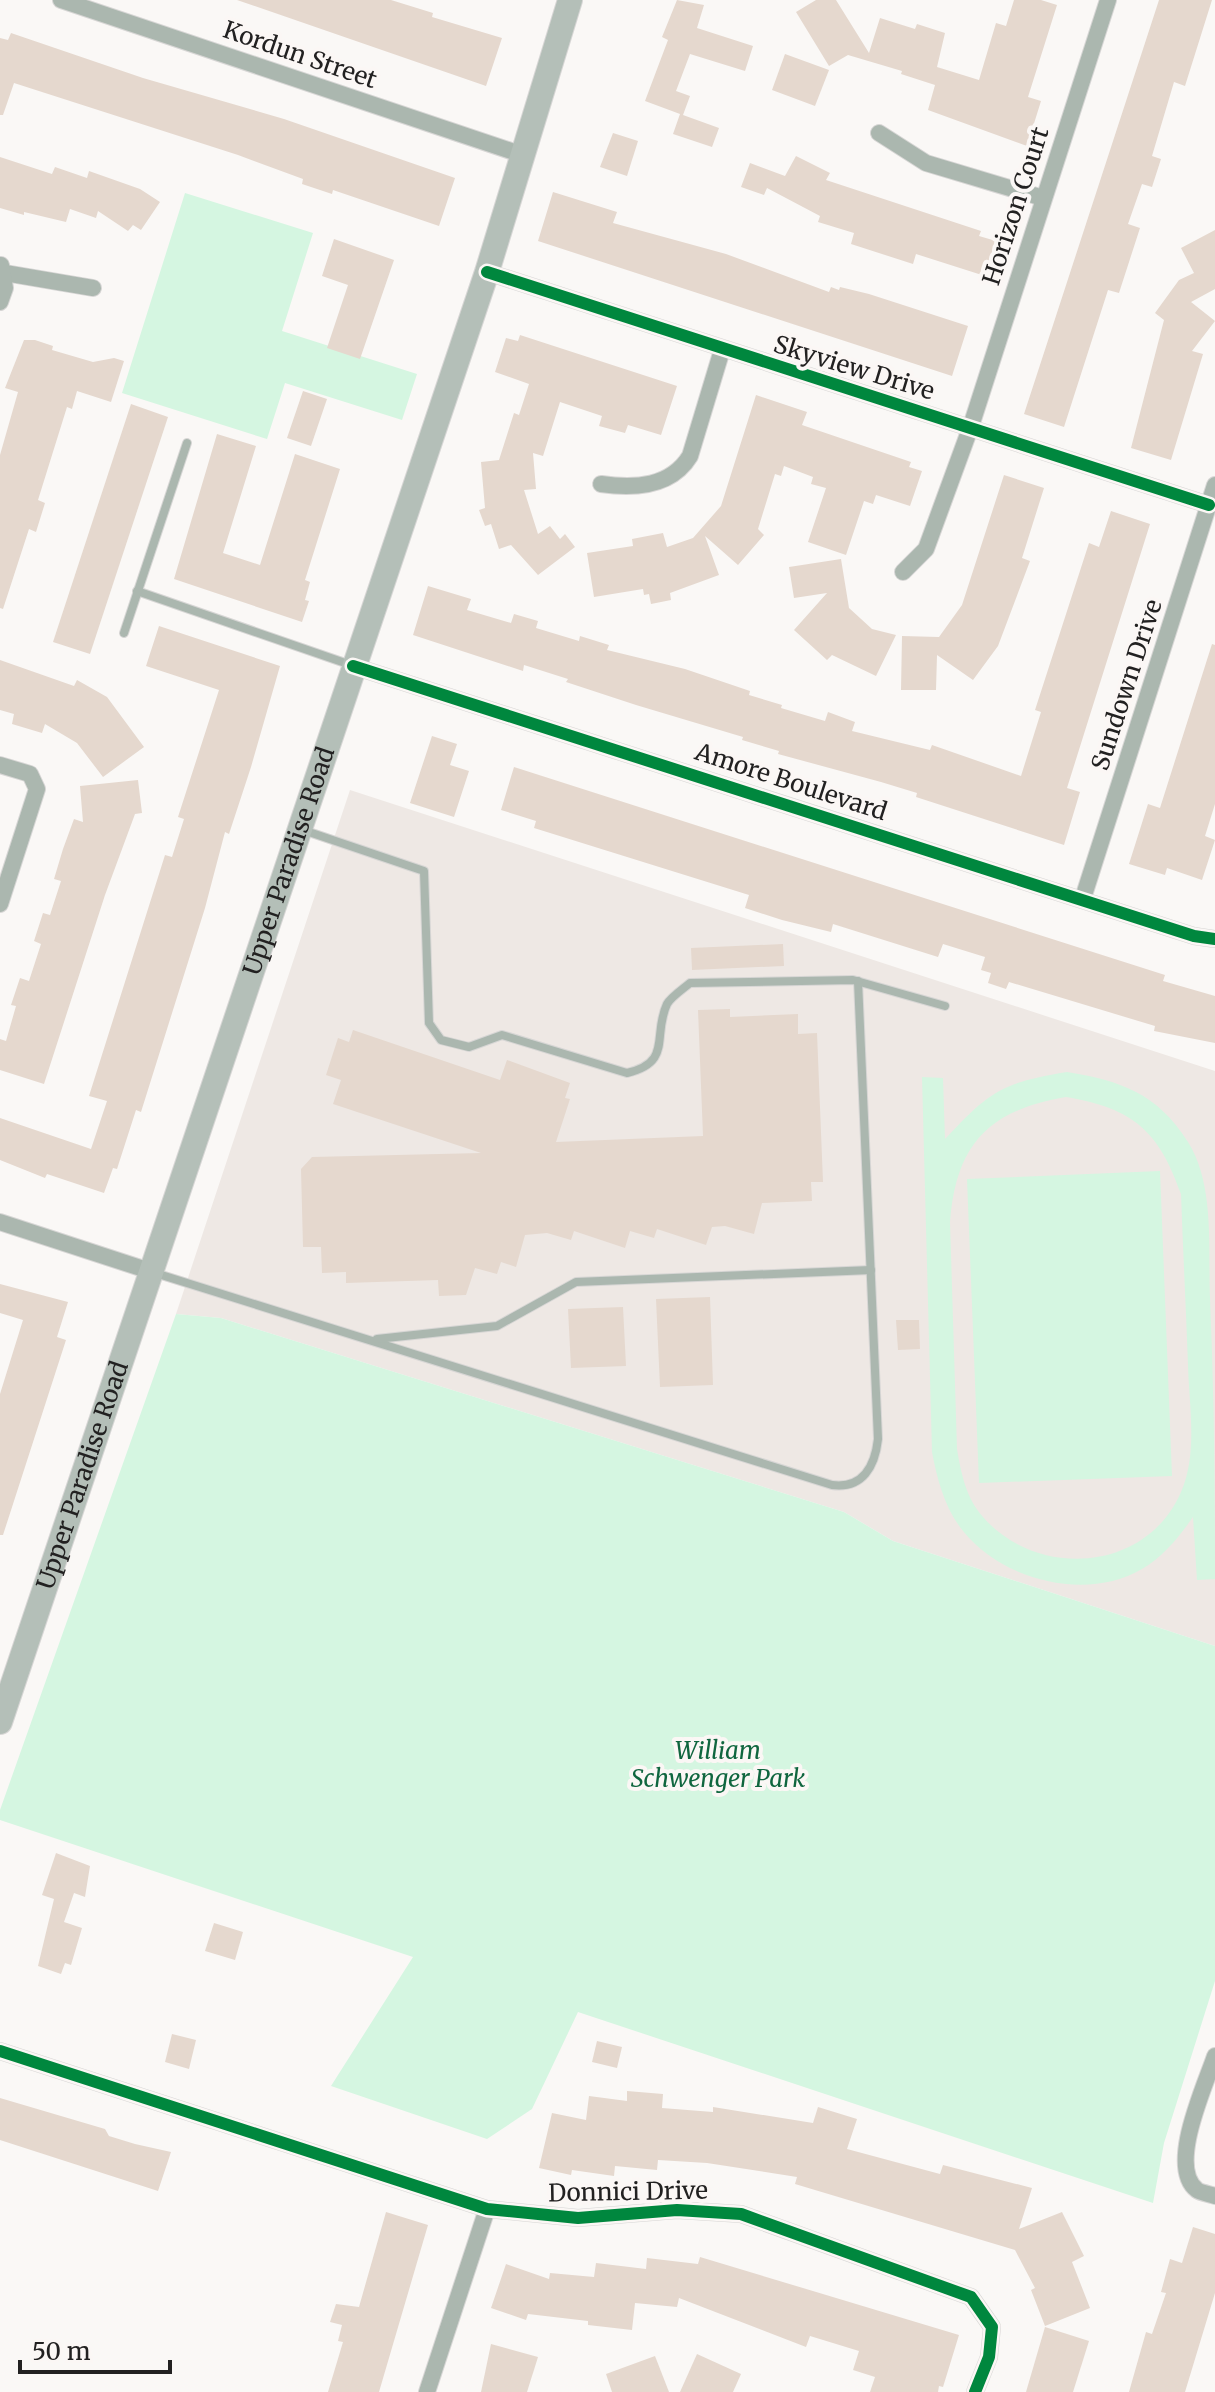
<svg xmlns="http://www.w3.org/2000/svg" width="1215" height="2392" viewBox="0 0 1215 2392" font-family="Merriweather,serif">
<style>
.built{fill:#eee8e4}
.green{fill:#d5f6e1;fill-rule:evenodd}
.building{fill:#e5d8ce}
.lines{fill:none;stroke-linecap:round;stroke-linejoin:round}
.service-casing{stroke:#d7d6d5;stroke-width:10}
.minor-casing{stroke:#d7d6d5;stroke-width:18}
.secondary-casing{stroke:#d7d6d5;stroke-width:26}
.service{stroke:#abb7af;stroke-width:8}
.minor{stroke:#abb7af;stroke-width:16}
.secondary{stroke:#b4bfb8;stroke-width:24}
.cycleway-casing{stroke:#fbf7f5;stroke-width:17}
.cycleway{stroke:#00873e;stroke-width:12}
.labels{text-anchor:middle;stroke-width:8;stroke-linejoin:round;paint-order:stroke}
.street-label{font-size:24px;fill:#222121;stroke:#fbf7f5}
.park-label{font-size:24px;font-style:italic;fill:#10663f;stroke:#fbf7f5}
</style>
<rect width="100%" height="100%" fill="#faf8f6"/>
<path class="built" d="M350,790L1215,1071V1646L893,1541L844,1512L221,1318L176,1314Z"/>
<g class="green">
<path d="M185,193L313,233L282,331L417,374L402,420L285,383L267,439L122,393Z"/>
<path d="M1067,1072C1121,1081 1157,1093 1188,1142C1215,1185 1208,1249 1210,1298C1214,1391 1215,1485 1215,1579L1197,1580L1193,1517C1179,1537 1163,1557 1142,1569C1086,1602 1002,1580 963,1531C945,1509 937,1479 932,1452L922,1077L943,1078L945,1139C990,1091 1001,1083 1067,1072ZM1066,1097C1133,1108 1159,1131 1181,1194C1183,1251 1186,1308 1188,1365C1189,1405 1198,1454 1181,1492C1146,1573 1037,1579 983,1517C966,1498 961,1473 957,1449L950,1222C956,1143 990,1110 1066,1097Z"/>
<path d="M1160,1171L1172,1476L979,1483L967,1179Z"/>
<path d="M176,1314L221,1318L844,1512L893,1541L1215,1646V1981L1164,2143L1153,2203L578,2012L532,2109L487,2139L331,2086L413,1957L0,1820V1810Z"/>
</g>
<g class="building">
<path d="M237,0H391L433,13L432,17L502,38L486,86Z"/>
<path d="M677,0L704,5L697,28L753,46L745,71L690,54L676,91L690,96L683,115L719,128L712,147L673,134L680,114L645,101L668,40L662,37Z"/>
<path d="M816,0H836L869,53L880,18L915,29L917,24L945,33L937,67L979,80L996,23L1006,26L1014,0H1041L1057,5L1028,97L1041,101L1027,146L928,110L935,85L901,74L902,71L848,55L829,66L796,12Z"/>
<path d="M1159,0H1212L1185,86L1174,82L1152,156L1161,159L1152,187L1142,184L1128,224L1140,228L1119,293L1108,290L1064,427L1024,414Z"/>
<path d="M11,33L143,78L284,119L455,178L439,226L333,190L332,194L302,184L303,179L238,155L14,83L3,115H0V38L8,40Z"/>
<path d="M785,54L829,70L815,106L772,90Z"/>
<path d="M613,133L638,141L627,176L600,167Z"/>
<path d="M796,156L830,173L826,180L981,231L979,236L996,241L985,276L916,254L913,264L851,244L854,233L818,222L820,216L767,188L764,195L741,187L750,163L785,176Z"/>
<path d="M0,157L52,174L55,167L87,178L89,171L140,189L160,202L141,230L133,225L128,231L98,211L96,218L70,209L66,222L24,212V215L0,208Z"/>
<path d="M553,192L617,212L613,223L726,254L829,292L831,287L839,290L840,287L869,294L968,326L952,376L538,241Z"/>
<path d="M1215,230V289L1191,302L1215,321L1192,351L1203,354L1171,460L1131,448L1164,320L1155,313L1179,280L1194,273L1181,248Z"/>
<path d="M334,239L394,260L360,359L327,348L348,285L322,276Z"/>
<path d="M520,335L677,386L661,435L628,425L625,433L599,426L602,416L560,402L543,456L533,453L536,489L524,490L538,534L550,526L560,539L565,534L575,547L538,575L511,545L499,549L491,524L485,526L479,510L485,508L481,462L499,460L514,413L519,415L529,384L495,372L506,338L518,341Z"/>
<path d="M24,340H35L53,346L52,350L93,362L114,358L124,361L111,402L77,391L72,409L67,407L38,500L45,503L36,532L29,529L3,609L0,608V455L18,392L5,388Z"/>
<path d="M303,391L327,399L311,446L287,438Z"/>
<path d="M756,395L807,412L802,425L911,462L909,467L922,471L910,506L876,495L873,504L864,501L846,555L808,542L826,488L811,484L813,477L784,466L781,476L775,474L758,529L764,535L738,565L705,536L719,575L670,593L671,600L651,604L649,594L644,595L643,589L594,597L587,553L633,546L632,539L663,533L667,547L693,538L721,506Z"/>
<path d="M131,404L168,417L90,654L53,642Z"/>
<path d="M217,434L256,446L223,553L260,565L295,454L340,469L305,580L310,582L305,600L309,601L302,622L174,579Z"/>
<path d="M1004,475L1044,488L1022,558L1030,561L998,646L973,680L937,655L936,690H901L902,636L939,637L962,605Z"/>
<path d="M1111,511L1150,524L1067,788L1080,792L1064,845L916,797L917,793L881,782L778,754L779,751L742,740L743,737L636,705L566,682L568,679L524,665L523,671L413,635L428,586L471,599L467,610L511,623L514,614L538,621L536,628L579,641L580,636L609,645L607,650L685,669L750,691L749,695L782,705L781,708L825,721L828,712L855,722L852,731L930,750L932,745L1021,776L1041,712L1035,710L1089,543L1099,547Z"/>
<path d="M841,559L849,608L872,629L896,635L876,676L832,655L827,660L794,630L827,593L794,598L789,567Z"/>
<path d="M159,626L280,666L251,767L229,834L225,832L205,908L141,1112L136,1110L117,1169L113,1168L104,1193L47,1174L45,1178L0,1160V1118L91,1149L107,1101L89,1096L165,855L172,857L184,819L178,817L219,690L146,666Z"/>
<path d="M1212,644L1215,645V804L1205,836L1215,840L1202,880L1167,868L1165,875L1129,864L1148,804L1160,808Z"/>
<path d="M0,660L74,686L77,680L107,697L144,747L103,777L77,743L45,724L42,733L12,724L14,714L0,710Z"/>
<path d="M432,736L457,744L450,765L469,771L454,817L410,803Z"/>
<path d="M514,767L1165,975L1163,981L1215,996V1043L1154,1031L1155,1026L1009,982L1006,989L988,983L991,973L981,970L985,957L943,944L938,957L833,924L831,932L782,920L745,908L749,895L534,828L536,821L501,810Z"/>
<path d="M138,780L142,813L135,814L105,895L44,1084L0,1070V1039L6,1041L16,1006L11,1005L20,978L29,981L41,944L34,941L43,913L50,915L61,881L54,879L63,849L74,819L83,822L80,786Z"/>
<path d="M783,944L784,966L692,970L691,948Z"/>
<path d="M730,1009V1017L798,1014V1034L817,1033L823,1182H811L812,1201L762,1203L754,1234L725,1226L712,1227L706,1245L657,1229L654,1238L630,1231L625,1248L574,1231L571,1240L547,1233L525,1235L516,1267L501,1262L497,1274L475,1268L466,1295L439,1296L438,1280L346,1283V1272L322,1273L321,1247H303L301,1169L312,1157L481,1153L333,1104L341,1080L326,1075L338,1038L349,1042L353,1030L500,1080L507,1060L570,1083L565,1098L570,1099L556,1142L703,1136L698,1010Z"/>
<path d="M0,1284L68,1302L57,1337L66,1340L3,1535H0V1394L23,1320L0,1313Z"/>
<path d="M710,1297L713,1385L660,1387L656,1299Z"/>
<path d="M623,1307L626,1366L571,1368L568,1309Z"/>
<path d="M896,1320H919L920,1349L898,1350Z"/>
<path d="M56,1853L90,1866L85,1897L74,1893L64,1922L82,1928L71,1965L65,1963L61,1974L38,1966L54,1899L42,1895Z"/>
<path d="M214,1923L243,1932L235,1960L205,1951Z"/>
<path d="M172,2034L196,2040L189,2069L165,2062Z"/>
<path d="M597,2041L622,2047L617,2068L592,2062Z"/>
<path d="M627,2091L663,2094L662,2108L713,2112V2107L813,2123L818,2107L857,2119L847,2149L940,2174L943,2165L1032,2188L1019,2229L1062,2212L1084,2256L1072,2262L1090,2308L1045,2326L1031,2290L1035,2288L1015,2250L795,2184L797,2177L707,2163L658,2160L657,2170L615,2166L614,2176L572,2170L571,2175L539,2168L552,2113L586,2120L589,2096L627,2101Z"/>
<path d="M0,2098L105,2129L109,2136L135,2144L171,2152L158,2191L0,2140Z"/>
<path d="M386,2212L428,2225L379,2392H328L343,2342L338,2341L342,2325L330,2322L336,2304L359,2307Z"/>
<path d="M1193,2227L1215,2234V2293L1185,2392H1129L1146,2332L1152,2334L1166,2293L1161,2292L1170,2259L1182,2263Z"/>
<path d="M700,2257L959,2335L943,2387L939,2386L938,2392H870L875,2377L853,2370L859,2351L810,2336L806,2347L679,2298L677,2307L635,2303L632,2330L588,2325V2321L528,2314L526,2320L491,2308L506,2264L549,2279L550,2273L594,2277L596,2263L646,2269L647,2258L698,2264Z"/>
<path d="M1045,2327L1089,2341L1073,2392H1026Z"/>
<path d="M491,2344L538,2357L527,2392H481Z"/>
<path d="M697,2354L741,2374L733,2392H680Z"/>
<path d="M655,2356L669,2392H612L606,2374Z"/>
</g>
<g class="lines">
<g class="service-casing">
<g id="service">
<path d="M137,591L351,665"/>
<path d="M124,633L187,443"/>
<path d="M303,830L424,871L429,1023L441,1040L469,1047L502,1035L627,1073C673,1062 652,1036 667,1004C671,997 683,989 690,983L853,980L945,1006"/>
<path d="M155,1273L832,1485C863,1489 875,1466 878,1439L858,981"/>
<path d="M377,1339L497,1326L576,1282L871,1270"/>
</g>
</g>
<g class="minor-casing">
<g id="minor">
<path d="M61,0L523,155"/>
<path d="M879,133L926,163L1043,198"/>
<path d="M487,272L1209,505"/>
<path d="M5,273L93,288"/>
<path d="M0,302L5,288L1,265"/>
<path d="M601,484C635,489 671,487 690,456L722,350"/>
<path d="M903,572L926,549L971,426L1108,0"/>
<path d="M353,666L1194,936L1215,939"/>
<path d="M0,765L30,774L37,789L0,904"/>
<path d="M1083,898L1215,485"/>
<path d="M0,1222L153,1272"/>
<path d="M0,2051L487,2209L578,2218L677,2210L741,2214L971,2297L992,2327L989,2357L975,2392"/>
<path d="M1215,2056C1205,2086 1167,2167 1197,2190C1201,2193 1210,2194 1215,2196"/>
<path d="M427,2392L487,2209"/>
</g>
</g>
<g class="secondary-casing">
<g id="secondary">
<path id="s1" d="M0,1722L487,272L570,0"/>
</g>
</g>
<use href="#service" class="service"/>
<use href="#minor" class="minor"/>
<use href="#secondary" class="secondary"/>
<g class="cycleway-casing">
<g id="cycleway">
<path d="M487,272L1209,505"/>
<path d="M353,666L1194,936L1215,939"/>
<path d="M0,2051L487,2209L578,2218L677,2210L741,2214L971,2297L992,2327L989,2357L975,2392"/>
</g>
</g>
<use href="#cycleway" class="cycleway"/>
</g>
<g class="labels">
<g class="street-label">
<text transform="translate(300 55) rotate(19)" y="8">Kordun Street</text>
<text transform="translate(1016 206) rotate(-72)" y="8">Horizon Court</text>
<text transform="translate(854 368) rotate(17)" y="8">Skyview Drive</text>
<text transform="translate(1127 685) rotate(-72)" y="8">Sundown Drive</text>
<text transform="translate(791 782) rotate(18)" y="8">Amore Boulevard</text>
<text dy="8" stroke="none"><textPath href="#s1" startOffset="908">Upper Paradise Road</textPath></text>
<text dy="8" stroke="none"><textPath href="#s1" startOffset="260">Upper Paradise Road</textPath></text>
<text transform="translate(628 2192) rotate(-1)" y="8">Donnici Drive</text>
</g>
<g class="park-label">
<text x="718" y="1759">William<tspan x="718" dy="28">Schwenger Park</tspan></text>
</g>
</g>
<path d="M20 2360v12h150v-12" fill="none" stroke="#222121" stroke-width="4"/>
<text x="32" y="2360" font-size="24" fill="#222121" stroke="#fbf7f5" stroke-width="6" paint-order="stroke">50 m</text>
</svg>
